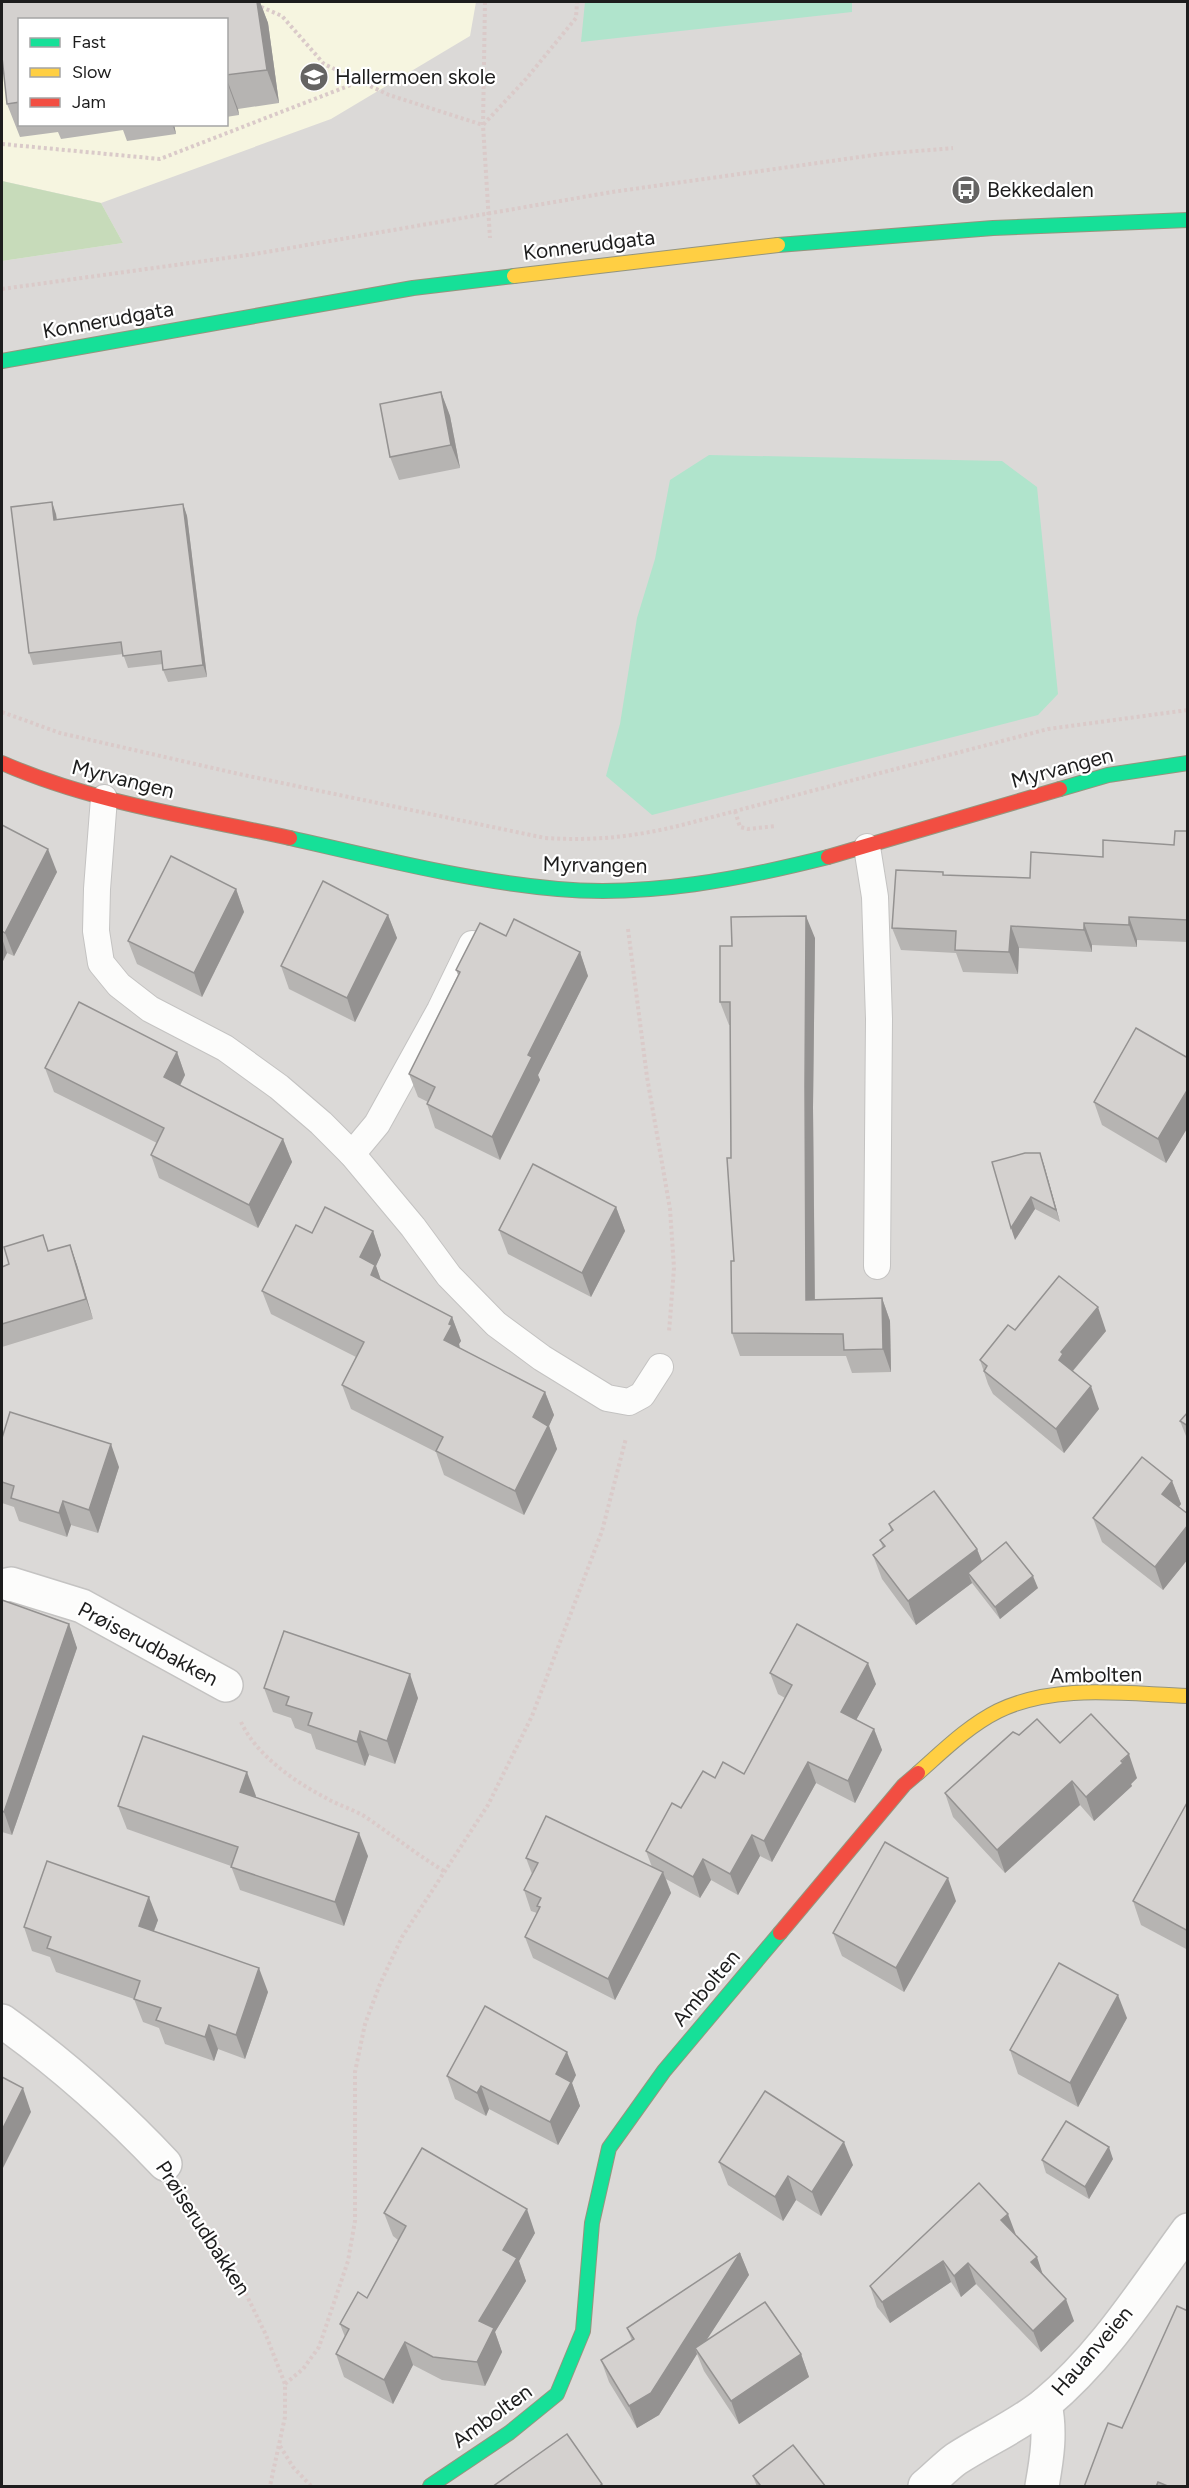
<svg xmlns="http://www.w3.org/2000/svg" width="1189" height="2488" viewBox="0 0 1189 2488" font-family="Figtree,sans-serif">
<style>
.residential{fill:#dbd9d7;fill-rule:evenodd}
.education{fill:#f6f5e0;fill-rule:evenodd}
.forest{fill:#c7dbba}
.pitch{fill:#b0e4cc}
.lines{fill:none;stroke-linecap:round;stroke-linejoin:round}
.lane-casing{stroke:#c4c3c2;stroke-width:28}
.street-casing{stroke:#c4c3c2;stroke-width:36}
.fast-casing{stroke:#95957e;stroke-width:16}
.slow-casing{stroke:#95957e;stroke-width:16}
.jam-casing{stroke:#95957e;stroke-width:16}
.path{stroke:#dacac9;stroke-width:4;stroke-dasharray:3 3;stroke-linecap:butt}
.lane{stroke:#fcfcfb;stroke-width:26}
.street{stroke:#fcfcfb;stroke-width:33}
.fast{stroke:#16e098;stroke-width:14}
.slow{stroke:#ffcf43;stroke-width:14}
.jam{stroke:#f24e42;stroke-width:14}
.wall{fill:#b6b4b2}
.shaded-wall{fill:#949291}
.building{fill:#d4d1cf;stroke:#949291;stroke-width:1.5}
.labels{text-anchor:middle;stroke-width:4.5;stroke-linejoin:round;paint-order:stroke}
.poi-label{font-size:21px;fill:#1d1d1d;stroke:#fff;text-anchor:start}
.street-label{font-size:21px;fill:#1d1d1d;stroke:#fff}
</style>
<rect width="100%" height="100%" fill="#ece9e6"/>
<path class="residential" d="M2,2H1187V2486H2V261L123,243L101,203L2,181ZM20,20H226V124H20Z"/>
<path class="education" d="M2,2H476L470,36L331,119L101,203L2,181ZM20,20H226V124H20Z"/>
<path class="forest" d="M2,181L101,203L123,243L2,261Z"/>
<g class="pitch">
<path d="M585,2H852V12L581,42Z"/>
<path d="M709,455L1002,461L1037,487L1058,694L1038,715L652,815L606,776L620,724L637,618L655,559L670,480Z"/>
</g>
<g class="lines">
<g class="lane-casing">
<g id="lane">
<path d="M104,798L97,889L96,931L101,963L119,985L150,1009L225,1048L279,1087L321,1123L352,1154L413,1227L449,1276L496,1324L542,1358L607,1398L629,1402L642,1395L660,1367"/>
<path d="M867,847L875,897L879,1019L877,1266"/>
<path d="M352,1154L377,1124L440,1010L472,944"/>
</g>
</g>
<g class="street-casing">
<g id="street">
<path d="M2,1586L11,1584L82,1606L226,1685"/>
<path d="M2,2021C61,2063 115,2111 165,2164"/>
<path d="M925,2486C935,2478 945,2467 956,2459C985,2440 1018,2426 1045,2404C1103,2356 1144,2290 1188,2230"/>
<path d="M1042,2486C1047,2458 1051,2432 1045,2404"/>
</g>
</g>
<g class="fast-casing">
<g id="fast">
<path d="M778,245L993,228L1188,220"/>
<path d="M2,361L413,288L514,276"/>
<path d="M1060,789L1108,775L1188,763"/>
<path d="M290,838C378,858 468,881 558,889C648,897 741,879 828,857"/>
<path d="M430,2486L509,2433L557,2394L583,2331L592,2223L609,2148L664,2071L780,1933"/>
</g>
</g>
<g class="slow-casing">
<g id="slow">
<path d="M514,276L778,245"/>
<path d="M918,1773C943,1751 968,1726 998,1711C1056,1683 1125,1694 1188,1696"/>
</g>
</g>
<g class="jam-casing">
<g id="jam">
<path d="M2,763C93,803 194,817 290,838"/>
<path d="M828,857L1060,789"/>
<path d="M780,1933L904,1785L918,1773"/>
</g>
</g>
<g class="path">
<path d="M250,2L282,16L324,64L389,95L483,125L526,79L576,18L577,2"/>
<path d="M485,2L483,125L490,238"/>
<path d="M2,144L160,159L361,81"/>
<path d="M2,289L255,254L612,192L881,154L953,148"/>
<path d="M2,712L60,733L239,774L545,838C596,841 633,837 682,825L1048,729L1188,710"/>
<path d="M735,811L740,827L748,829L776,826"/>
<path d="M628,929L647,1077L670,1209L674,1268L669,1332"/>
<path d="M241,1722C256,1755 295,1782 326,1798C338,1805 352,1809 364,1816C391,1834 416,1854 444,1871"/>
<path d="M186,2196L232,2265L266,2335L285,2384V2417L270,2486"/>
<path d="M285,2384L303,2369L319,2347L348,2261L355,2221V2072L365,2024L380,1984L402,1937L488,1805L532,1716L602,1531L626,1438"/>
<path d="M280,2446L293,2467L311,2486"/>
</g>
<use href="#lane" class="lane"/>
<use href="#street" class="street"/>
<use href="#fast" class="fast"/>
<use href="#slow" class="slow"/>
<use href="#jam" class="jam"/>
</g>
<g class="wall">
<path d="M2,2H260L268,23L279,103L238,109L239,115L226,117V20H20V124H174L176,134L127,141L123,130L61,139L58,132L20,137L7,104Z"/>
<path d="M441,392L450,416L460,468L399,480L390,457Z"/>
<path d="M183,504L187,516L207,677L168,682L163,670V664L128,668L123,654L33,665L29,653L56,514L57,520Z"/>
<path d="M2,825L57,872L14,956L7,953L2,963Z"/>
<path d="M1188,831V942L1137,940V947L1092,945V952L1019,948L1018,974L963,972L956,953L901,950L892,928L944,875L1030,878L1103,857L1174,845Z"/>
<path d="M236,889L244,912L202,997L137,964L128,941Z"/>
<path d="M388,915L397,938L355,1022L289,989L281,966Z"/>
<path d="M506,936L580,952L588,976L538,1075L540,1080L500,1160L435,1128L427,1104L428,1102L418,1097L409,1074L458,975L456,970Z"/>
<path d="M815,938L813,1108L815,1300L882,1298L890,1321L891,1372L852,1373L846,1356H740L732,1333L734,1261L731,1158L730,1025H729L720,1002Z"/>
<path d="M177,1052L185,1075L180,1086L283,1139L292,1162L258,1228L159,1178L151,1155L157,1143L54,1092L45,1068Z"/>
<path d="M1188,1058V1127L1166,1163L1102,1125L1094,1102Z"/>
<path d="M1040,1153L1044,1165L1060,1222L1035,1209L1015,1240Z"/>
<path d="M616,1207L625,1231L591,1297L508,1254L499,1230Z"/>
<path d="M373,1231L381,1255L376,1266L381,1280L452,1317L461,1341L459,1344L460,1349L545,1392L554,1415L549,1426L557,1449L524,1515L444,1475L436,1452L351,1409L342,1385L356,1357L271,1314L262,1291L312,1233Z"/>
<path d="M70,1245L77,1265L93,1319L2,1347V1267Z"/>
<path d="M1015,1330L1106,1331L1073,1371L1099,1409L1064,1453L993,1394L988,1384L980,1360Z"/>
<path d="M1188,1412V1441L1180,1421Z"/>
<path d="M2,1438L119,1467L98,1533L71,1525L67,1537L19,1521L14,1507L2,1503Z"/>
<path d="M1172,1481L1181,1504L1179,1507L1188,1514V1559L1163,1590L1102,1542L1093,1518Z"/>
<path d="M889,1524L977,1549L982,1561L1038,1588L1000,1619L972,1583L916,1625L882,1579L873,1555L883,1548L880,1540L891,1531Z"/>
<path d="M2,1600L69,1624L77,1648L12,1835L2,1832Z"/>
<path d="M770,1673L876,1684L856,1720L874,1729L882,1750L855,1803L816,1783L772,1862L760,1856L738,1895L711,1880L700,1898L666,1879L671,1893L615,2000L533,1958L525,1937L537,1913L531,1911L524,1890L532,1874L526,1858L652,1867L646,1851L681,1808L715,1778L744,1774L785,1698L778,1694Z"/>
<path d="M264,1688L418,1698L395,1764L369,1755L365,1766L316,1749L311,1734L295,1728L291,1718L273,1712Z"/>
<path d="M1019,1735L1060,1743L1137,1778L1131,1784L1132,1786L1094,1821L1080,1805L1005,1873L953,1817L945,1793Z"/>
<path d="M256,1796L255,1797L368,1856L344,1926L240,1890L231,1866L127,1829L118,1806Z"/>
<path d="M1188,1801V1950L1141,1925L1133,1901Z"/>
<path d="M956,1901L904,1992L842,1956L833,1933Z"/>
<path d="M158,1920L154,1931L268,1992L245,2059L218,2049L214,2061L165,2044L159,2028L143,2022L134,1999L56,1972L50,1957L32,1951L24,1927Z"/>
<path d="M1127,2018L1078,2107L1018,2074L1010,2050Z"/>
<path d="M576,2075L572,2083L580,2106L558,2145L489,2109L486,2116L455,2099L447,2076Z"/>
<path d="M1113,2159L1089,2199L1046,2173L1042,2160Z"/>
<path d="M719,2162L853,2165L821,2216L796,2200L783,2221L728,2185Z"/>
<path d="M384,2213L535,2233L519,2261L526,2281L495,2332L502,2352L485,2386L442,2380L413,2365L393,2404L344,2377L336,2354L345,2337L340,2324L367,2298L398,2240L393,2236Z"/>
<path d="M1016,2235L1074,2321L1041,2352L976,2284L961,2297L951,2282L890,2323L877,2307L870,2286Z"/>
<path d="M740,2253L749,2275L706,2341L801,2354L809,2377L739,2424L704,2371L697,2354L659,2415L637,2428L609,2382L601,2360L632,2341L627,2328Z"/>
<path d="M1122,2428L1188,2487H1084Z"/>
<path d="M753,2476L826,2487H757Z"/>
</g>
<g class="shaded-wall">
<path d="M257,2H260L268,23L279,103L267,70Z"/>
<path d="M226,77L238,109L239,115L227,82Z"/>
<path d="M172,124H174L176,134Z"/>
<path d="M441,392L450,416L460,468L451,445Z"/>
<path d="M52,502L56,514L58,533L54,520Z"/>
<path d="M183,504L187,516L207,677L203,665Z"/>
<path d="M48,849L57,872L14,956L5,933Z"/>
<path d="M236,889L244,912L202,997L194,973Z"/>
<path d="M388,915L397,938L355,1022L347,998Z"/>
<path d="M806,916L815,938L813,1108L815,1323L806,1300L805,1085Z"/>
<path d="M1129,917L1137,940V947L1129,925Z"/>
<path d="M1084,923L1092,945V952L1084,930Z"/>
<path d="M1011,926L1019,948L1018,974L1009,952Z"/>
<path d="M2,938L7,953L2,963Z"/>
<path d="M580,952L588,976L538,1075L540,1080L500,1160L492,1137L528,1055Z"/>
<path d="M177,1052L185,1075L172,1101L164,1077Z"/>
<path d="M1188,1089V1127L1166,1163L1158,1139Z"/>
<path d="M283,1139L292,1162L258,1228L249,1205Z"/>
<path d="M1040,1153L1044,1165L1060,1222L1056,1210Z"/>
<path d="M1031,1197L1035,1209L1015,1240L1011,1228Z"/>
<path d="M616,1207L625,1231L591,1297L582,1273Z"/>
<path d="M373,1231L381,1255L376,1266L384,1289L379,1298L360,1257Z"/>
<path d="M70,1245L77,1265L93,1319L86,1299Z"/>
<path d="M882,1298L890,1321L891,1372L883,1349Z"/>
<path d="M1098,1307L1106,1331L1070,1374L1059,1360L1061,1352Z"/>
<path d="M452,1317L461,1341L459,1344L460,1349L444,1340Z"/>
<path d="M1091,1386L1099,1409L1064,1453L1056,1429Z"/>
<path d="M545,1392L554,1415L549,1426L557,1449L524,1515L515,1491L533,1417Z"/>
<path d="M111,1444L119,1467L98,1533L89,1510Z"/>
<path d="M1172,1481L1181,1504L1171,1517L1162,1494Z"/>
<path d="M63,1501L71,1525L67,1537L59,1513Z"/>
<path d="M1188,1525V1559L1163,1590L1155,1567Z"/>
<path d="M977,1549L986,1572L968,1573L972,1583L916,1625L908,1601Z"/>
<path d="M1033,1576L1038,1588L1000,1619L995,1607Z"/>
<path d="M69,1624L77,1648L12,1835L4,1812Z"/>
<path d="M868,1663L876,1684L849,1733L841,1712Z"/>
<path d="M410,1674L418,1698L395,1764L387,1741Z"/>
<path d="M874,1729L882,1750L855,1803L848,1781Z"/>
<path d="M360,1731L369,1755L365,1766L357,1742Z"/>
<path d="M1129,1754L1137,1778L1131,1784L1132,1786L1094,1821L1086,1797Z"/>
<path d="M808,1762L816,1783L772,1862L764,1841Z"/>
<path d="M247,1772L256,1796L249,1815L240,1792Z"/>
<path d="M1072,1781L1080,1805L1005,1873L997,1850Z"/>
<path d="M359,1833L368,1856L344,1926L335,1902Z"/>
<path d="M752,1835L760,1856L738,1895L730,1874Z"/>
<path d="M703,1859L711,1880L700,1898L693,1877Z"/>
<path d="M663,1872L671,1893L615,2000L608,1979Z"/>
<path d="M948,1878L956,1901L904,1992L896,1968Z"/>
<path d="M149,1897L158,1920L147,1949L139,1926Z"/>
<path d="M259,1968L268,1992L245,2059L236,2035Z"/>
<path d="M1118,1995L1127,2018L1078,2107L1070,2083Z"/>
<path d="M209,2025L218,2049L214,2061L205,2037Z"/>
<path d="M567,2052L576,2075L572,2083L580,2106L558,2145L550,2122L556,2074Z"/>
<path d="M481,2086L489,2109L486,2116L477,2093Z"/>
<path d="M23,2088L31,2112L2,2170V2130Z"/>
<path d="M844,2142L853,2165L821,2216L812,2192Z"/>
<path d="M1109,2147L1113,2159L1089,2199L1085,2187Z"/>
<path d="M788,2176L796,2200L783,2221L775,2197Z"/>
<path d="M527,2209L535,2233L519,2261L526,2281L495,2332L502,2352L485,2386L477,2362L479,2321L503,2250Z"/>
<path d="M1008,2214L1016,2235L1001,2220Z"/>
<path d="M740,2253L749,2275L698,2353L695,2348L697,2354L659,2415L637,2428L629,2406Z"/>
<path d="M1037,2257L1044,2278L1031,2262Z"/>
<path d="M943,2261L951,2282L890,2323L882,2302Z"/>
<path d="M968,2263L976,2284L961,2297L954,2276Z"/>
<path d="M1066,2299L1074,2321L1041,2352L1033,2331Z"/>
<path d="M405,2342L413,2365L393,2404L384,2380Z"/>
<path d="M801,2354L809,2377L739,2424L731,2401Z"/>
</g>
<g class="building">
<path d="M2,2H257L267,70L226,75V20H20V102L7,104L2,57Z"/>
<path d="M441,392L451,445L390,457L380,404Z"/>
<path d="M52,502L54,520L183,504L203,665L163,670L161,651L123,656L121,642L29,653L11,507Z"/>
<path d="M2,825L48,849L5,933L2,931Z"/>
<path d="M1175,831H1188V920L1129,917V925L1084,923V930L1011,926L1009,952L955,950L956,931L892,928L896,870L943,872V875L1030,878L1031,852L1103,857V840L1174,845Z"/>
<path d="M171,856L236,889L194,973L128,941Z"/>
<path d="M323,881L388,915L347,998L281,966Z"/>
<path d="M806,916L805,1085L806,1300L882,1298L883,1349L844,1350L843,1334L732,1333L731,1261H734L727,1158H731L730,1002H720V946H732L731,917Z"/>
<path d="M514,919L580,952L528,1055L532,1057L492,1137L427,1104L435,1087L409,1074L460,972L456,970L480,923L506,936Z"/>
<path d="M79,1002L177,1052L164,1077L283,1139L249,1205L151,1155L164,1128L45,1068Z"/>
<path d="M1136,1028L1188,1058V1089L1158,1139L1094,1102Z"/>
<path d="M1025,1153H1040L1056,1210L1031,1197L1011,1228L992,1162Z"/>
<path d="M533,1164L616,1207L582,1273L499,1230Z"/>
<path d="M325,1207L373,1231L360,1257L375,1265L371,1275L452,1317L449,1324L452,1325L444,1340L545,1392L533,1417L548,1426L515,1491L436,1451L443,1437L342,1385L364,1342L262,1291L296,1225L312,1233Z"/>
<path d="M43,1235L48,1251L70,1245L86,1299L2,1324V1267L9,1264L4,1247Z"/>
<path d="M1059,1276L1098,1307L1061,1352L1063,1354L1059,1360L1091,1386L1056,1429L984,1371L987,1366L980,1360L1008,1325L1015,1330Z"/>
<path d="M10,1412L111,1444L89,1510L63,1501L59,1513L11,1498L14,1486L2,1482V1438Z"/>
<path d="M1188,1412V1426L1180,1421Z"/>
<path d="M1142,1457L1172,1481L1162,1494L1188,1514V1525L1155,1567L1093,1518Z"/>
<path d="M934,1491L977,1549L908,1601L873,1555L885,1546L880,1540L893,1530L889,1524Z"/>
<path d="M1006,1542L1033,1576L995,1607L968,1573Z"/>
<path d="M2,1600L69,1624L4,1812L2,1811Z"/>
<path d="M797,1624L868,1663L841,1712L874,1729L848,1781L808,1762L764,1841L752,1835L730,1874L703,1859L693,1877L646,1851L672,1803L681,1808L703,1771L715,1778L723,1762L744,1774L792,1685L770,1673Z"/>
<path d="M284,1631L410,1674L387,1741L360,1731L357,1742L308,1725L312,1713L286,1705L289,1697L264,1688Z"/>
<path d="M1091,1714L1129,1754L1121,1761L1123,1763L1086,1797L1072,1781L997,1850L945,1793L1013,1732L1019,1735L1037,1719L1060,1743Z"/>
<path d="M143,1736L247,1772L240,1792L359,1833L335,1902L231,1867L238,1847L118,1806Z"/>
<path d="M1188,1801V1931L1133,1901Z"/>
<path d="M546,1816L663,1872L608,1979L525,1937L540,1907L537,1906L541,1898L524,1890L538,1863L526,1858Z"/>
<path d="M885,1842L948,1878L896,1968L833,1933Z"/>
<path d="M47,1861L149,1897L139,1926L259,1968L236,2035L209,2025L205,2037L156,2020L161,2008L134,1999L140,1981L47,1948L51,1937L24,1927Z"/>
<path d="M1059,1963L1118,1995L1070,2083L1010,2050Z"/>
<path d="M485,2006L567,2052L556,2074L571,2082L550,2122L481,2086L477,2093L447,2076Z"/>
<path d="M2,2077L23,2088L2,2130Z"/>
<path d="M765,2091L844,2142L812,2192L788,2176L775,2197L719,2162Z"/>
<path d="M1066,2121L1109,2147L1085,2187L1042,2160Z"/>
<path d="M422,2148L527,2209L503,2250L517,2258L479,2321L494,2328L477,2362L433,2357L405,2342L384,2380L336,2354L349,2329L340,2324L358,2292L367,2298L406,2226L384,2213Z"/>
<path d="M979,2183L1008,2214L1001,2220L1037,2257L1031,2262L1066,2299L1033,2331L968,2263L954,2276L943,2261L882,2302L870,2286Z"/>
<path d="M740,2253L651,2393L629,2406L601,2360L634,2339L627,2328Z"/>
<path d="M765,2302L801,2354L731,2401L695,2348Z"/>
<path d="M1177,2306L1188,2311V2487H1170L1158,2482L1156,2487H1084L1108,2423L1122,2428Z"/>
<path d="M567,2434L602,2484L598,2487H492Z"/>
<path d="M793,2445L826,2487H758L760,2485L753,2476Z"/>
</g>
<defs>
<g id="school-disc" transform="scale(1.5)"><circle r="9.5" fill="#656463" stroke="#fff"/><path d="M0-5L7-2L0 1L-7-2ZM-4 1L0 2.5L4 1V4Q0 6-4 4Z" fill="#fff"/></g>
<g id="bus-disc" transform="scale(1.5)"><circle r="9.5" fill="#656463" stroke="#fff"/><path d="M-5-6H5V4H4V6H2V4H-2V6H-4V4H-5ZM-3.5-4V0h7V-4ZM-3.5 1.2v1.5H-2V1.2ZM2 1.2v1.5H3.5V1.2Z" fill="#fff"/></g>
</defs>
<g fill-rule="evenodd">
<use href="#school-disc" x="314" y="77"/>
<use href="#bus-disc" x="966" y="190"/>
</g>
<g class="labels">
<g class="poi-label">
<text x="335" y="84">Hallermoen skole</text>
<text x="987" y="197">Bekkedalen</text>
</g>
<g class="street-label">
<text transform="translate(589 245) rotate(-7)" y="7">Konnerudgata</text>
<text transform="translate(108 320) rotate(-10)" y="7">Konnerudgata</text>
<text transform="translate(1062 768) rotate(-15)" y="7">Myrvangen</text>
<text transform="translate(123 779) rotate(14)" y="7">Myrvangen</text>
<text transform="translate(595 865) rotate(1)" y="7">Myrvangen</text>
<text transform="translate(148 1644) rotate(28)" y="7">Prøiserudbakken</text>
<text transform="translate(1096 1675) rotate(-1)" y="7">Ambolten</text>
<text transform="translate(706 1988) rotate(-50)" y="7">Ambolten</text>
<text transform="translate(203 2228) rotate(57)" y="7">Prøiserudbakken</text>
<text transform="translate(1092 2351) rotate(-49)" y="7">Hauanveien</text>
<text transform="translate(492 2416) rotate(-36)" y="7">Ambolten</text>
</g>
</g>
<rect width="1189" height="2488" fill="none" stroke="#1d1d1d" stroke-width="6"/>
<rect x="18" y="18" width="210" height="108" fill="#ffffff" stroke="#a5a5a5" stroke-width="1.5"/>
<rect x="30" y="38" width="30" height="9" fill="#16e098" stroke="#a5a5a5" stroke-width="1.5"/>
<text x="72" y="48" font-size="18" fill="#1d1d1d">Fast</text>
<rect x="30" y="68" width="30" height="9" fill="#ffcf43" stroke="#a5a5a5" stroke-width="1.5"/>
<text x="72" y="78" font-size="18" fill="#1d1d1d">Slow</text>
<rect x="30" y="98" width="30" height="9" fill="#f24e42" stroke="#a5a5a5" stroke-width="1.5"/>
<text x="72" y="108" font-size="18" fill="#1d1d1d">Jam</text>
</svg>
